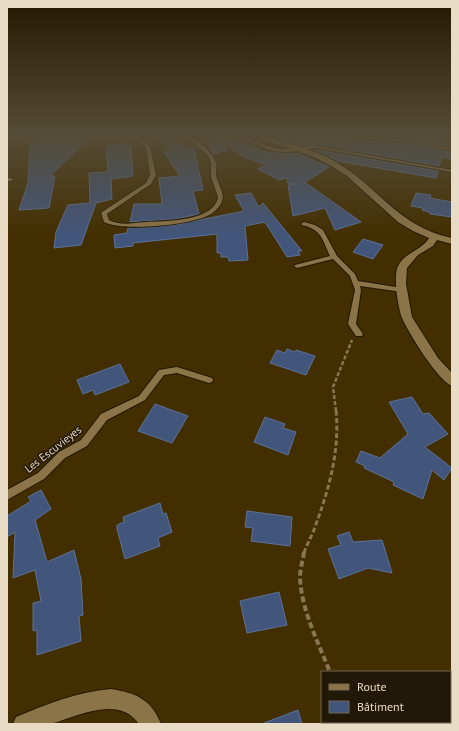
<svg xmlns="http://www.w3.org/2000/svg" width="459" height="731" viewBox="0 0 459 731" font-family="'PT Sans',sans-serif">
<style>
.building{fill:#42567c;stroke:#5c729a}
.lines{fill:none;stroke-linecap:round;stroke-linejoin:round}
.service-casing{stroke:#231803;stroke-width:2}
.minor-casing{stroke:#231803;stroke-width:2}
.path-far2{stroke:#877652;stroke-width:2.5;stroke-dasharray:4 2;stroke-linecap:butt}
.path-far1{stroke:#877652;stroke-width:3;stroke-dasharray:5 2.5;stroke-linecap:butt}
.path{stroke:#877652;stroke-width:4;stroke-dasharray:6 3;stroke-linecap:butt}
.service{fill:#8c7449;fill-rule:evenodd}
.minor{fill:#8c7449;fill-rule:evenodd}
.labels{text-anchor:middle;stroke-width:3;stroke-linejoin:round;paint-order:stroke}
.street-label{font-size:11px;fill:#e9dcc6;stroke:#221807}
</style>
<rect width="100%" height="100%" fill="#432e00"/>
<g class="building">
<path d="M218,134L269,153L271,152L283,154L297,153L329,167L304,183H306L361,222L335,230L325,208L293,216L288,185L299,184L288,183L287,178L279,180L258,169L266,165L242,156L223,142L227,150L213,154L207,142Z"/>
<path d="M288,134L342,138V136L425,145L452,152V159L442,157L439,166L317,145L302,146L282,140Z"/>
<path d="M363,134L437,136L447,146L425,141Z"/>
<path d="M37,136L90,137L50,176H55L49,208L19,210L28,183L30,146Z"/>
<path d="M178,142L188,150L194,148L203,190L193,191L199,214L175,219L130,222L134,204H162L159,178L180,176L164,152L170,151L164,143Z"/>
<path d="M126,144V146H131L133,176L111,179L112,199L96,203L81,245L54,248L56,232L68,205L90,203L89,173L108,172L106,146Z"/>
<path d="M313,150H317L438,171L436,178L338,161Z"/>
<path d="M251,193L259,207L263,203L302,251H298L300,255L287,257L265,222L245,226L248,260L229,261L228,257H221V253H217V234L133,243V246L115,248L114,235L127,233L128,228L175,225L244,211L235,195Z"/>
<path d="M416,193L431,195L430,198L452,202V217L430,214L429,212L422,210L423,208L411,206Z"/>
<path d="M363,239L383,245L373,259L353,252Z"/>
<path d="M287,349L295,352L296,350L315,356L306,375L270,363L277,350L285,353Z"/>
<path d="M120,364L129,382L95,395L93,390L83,394L77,380Z"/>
<path d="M412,397L423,414L429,413L448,434L425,447L452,468L444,480L432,470L423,499L393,485L394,482L364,468L365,466L356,462L361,451L380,458L408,434L389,402Z"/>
<path d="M155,404L188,416L172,443L138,431Z"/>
<path d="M265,417L285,424L283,428L296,432L288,455L254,442Z"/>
<path d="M41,490L51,509L35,520L47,562L74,550L81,579L83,615L79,616L81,641L37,655V630L33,631V603L41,601L35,570L13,578L15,532L7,537V516L31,501L28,497Z"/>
<path d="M160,503L163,514L166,513L172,532L158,538L160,546L125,559L117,529V525L124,522L123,517Z"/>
<path d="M247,511L292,517L290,546L251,541L253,528L245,527Z"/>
<path d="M349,532L353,542L382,540L392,573L368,568L339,579L328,549L341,545L337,536Z"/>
<path d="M279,592L287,625L247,633L240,601Z"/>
<path d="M298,710L302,724H264V723Z"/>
</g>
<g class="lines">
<g class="service-casing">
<g id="service">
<path d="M131,135H135L150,146L156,175L151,184L107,214L109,220C120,226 133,223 146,222C164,221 214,222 218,197L211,177V163L209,157L203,151L183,135C193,135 214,153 216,163C217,168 215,173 217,179C219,185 222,190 223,197C222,204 217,210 211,214C193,225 123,232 104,222L101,213L102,212L146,183L150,175L146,147Z"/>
<path d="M343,135H353L425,142L452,149V151L425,144L345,136Z"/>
<path d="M247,139H251C263,144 274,150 288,149C298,149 307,145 317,146L452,170V172L317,148C307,148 298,152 288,152C273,153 261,146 247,141Z"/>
<path d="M304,222L315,225L323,230L337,256L355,274L358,281L402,288L405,290L402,292L360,286L361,290L356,324L363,334L362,336H356L348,324L355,290L350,276L333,259L297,268L294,266L295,265L330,256C322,239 322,230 302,225L301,224Z"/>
<path d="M177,367L212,378L213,380L212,382L209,383L177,373L164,375L145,400L107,420L87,446L65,458L44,479L7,500V490L38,473L59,452L81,440L101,414L139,396L159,370Z"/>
</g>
</g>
<g class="minor-casing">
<g id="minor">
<path d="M251,135H259C285,143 313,148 336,162C381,189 397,226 452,238V244L437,240L433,246L418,255L407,268L406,284L412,317L438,358L452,373V386C438,381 408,332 402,318C398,308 393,276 398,266C404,253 422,250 429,238L413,231L398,222L347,176L331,166L314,157Z"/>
<path d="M7,178H12L13,180L7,182Z"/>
<path d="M111,689C136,693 151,699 161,724H139C118,694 77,717 50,724C39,726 24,724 13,724L16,717C47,704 77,692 111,689Z"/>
<rect x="450" y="700" width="2" height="20"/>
</g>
</g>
<path class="path-far2" d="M336,411L333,387L352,340"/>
<path class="path-far1" d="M304,553C307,544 312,536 315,527C329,489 340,451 336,410"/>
<g class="path">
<path d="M304,552C303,560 300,569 300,577C301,609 318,642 330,672"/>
<path d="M346,722V724"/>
</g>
<use href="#service" class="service"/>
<use href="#minor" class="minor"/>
</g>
<linearGradient id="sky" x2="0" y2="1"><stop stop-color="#251900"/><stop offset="0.57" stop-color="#554c37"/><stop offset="1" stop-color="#554c37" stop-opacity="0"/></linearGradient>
<rect width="459" height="237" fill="url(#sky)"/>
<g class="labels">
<g class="street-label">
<text transform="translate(53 449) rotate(-38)" y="4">Les Escuvieyes</text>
</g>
</g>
<rect width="459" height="731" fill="none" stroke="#e9dcc6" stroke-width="16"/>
<rect x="321" y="671" width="130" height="52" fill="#221807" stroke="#726653"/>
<rect x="329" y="684" width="20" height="6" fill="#8c7449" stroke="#726653"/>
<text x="357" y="691" font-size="12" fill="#e9dcc6">Route</text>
<rect x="329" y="701" width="20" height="12" fill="#42567c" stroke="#726653"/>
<text x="357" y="711" font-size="12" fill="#e9dcc6">Bâtiment</text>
</svg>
